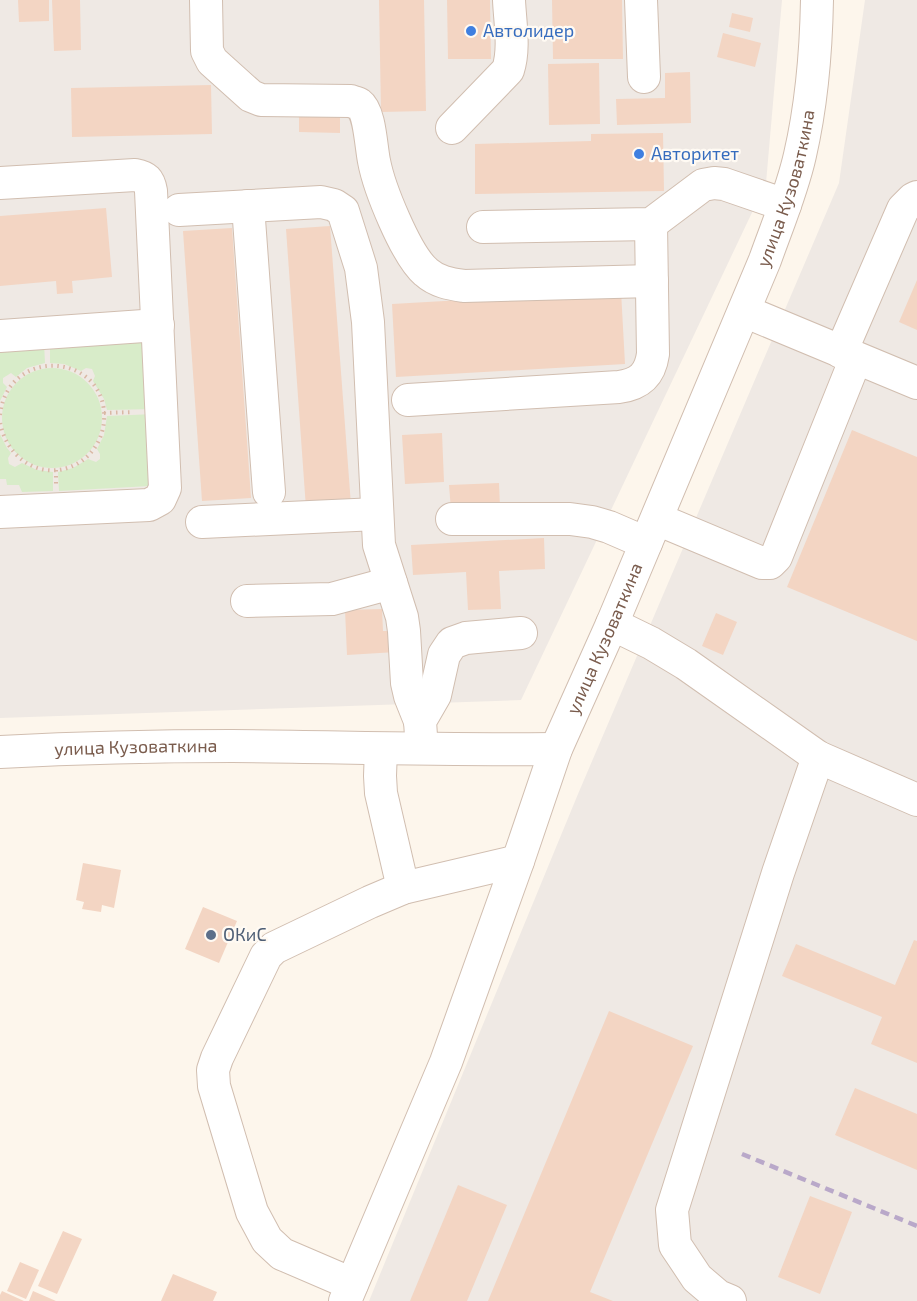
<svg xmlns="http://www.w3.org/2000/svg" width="917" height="1301" viewBox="0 0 917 1301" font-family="'Exo 2',sans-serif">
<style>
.industrial{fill:#efe9e4}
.green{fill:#d8ecc9}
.building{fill:#f3d5c3}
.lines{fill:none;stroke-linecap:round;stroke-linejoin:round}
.minor-casing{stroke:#d1beb0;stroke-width:34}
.path{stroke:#d9b8a5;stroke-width:4;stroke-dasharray:1.5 4.5;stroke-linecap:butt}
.minor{stroke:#fff;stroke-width:32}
.rail{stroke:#b9a8c9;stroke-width:4.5;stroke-dasharray:9 6;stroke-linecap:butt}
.shop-dot{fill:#3f7fe0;stroke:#fffaf3;stroke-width:2}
.service-dot{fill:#5c6f8a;stroke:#fffaf3;stroke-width:2}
.labels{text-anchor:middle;stroke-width:4.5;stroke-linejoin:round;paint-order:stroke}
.shop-label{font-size:18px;fill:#366cbe;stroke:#fffaf3;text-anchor:start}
.street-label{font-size:18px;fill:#7a5c4d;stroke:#fffaf3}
.service-label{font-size:18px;fill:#4e5e75;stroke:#fffaf3;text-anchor:start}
</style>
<rect width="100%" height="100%" fill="#fdf6ec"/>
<g class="industrial">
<path d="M0,0H782L766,183L521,700L0,718Z"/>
<path d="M865,0H917V1301H369L578,794L839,183Z"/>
</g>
<g class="green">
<path d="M141,338L153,352L155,409L107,410L104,399L93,381L95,376L92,369L86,368L81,371L64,364L50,363V342Z"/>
<path d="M44,343L45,363L27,368L16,377L11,373L3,378V383L7,387L0,401V347Z"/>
<circle cx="52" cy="418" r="50"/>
<path d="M155,414L150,486L59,491L58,472L73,468L88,459L96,462L100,459V454L97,449L104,435L107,416Z"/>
<path d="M0,434L7,448L11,453L8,458L9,464L15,467L22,463L37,470L53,472V491L22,492L19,485H7L6,479H0Z"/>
</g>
<g class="building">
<path d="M18,0H49V21L19,22Z"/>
<path d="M52,0H80L81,50L54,51Z"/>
<path d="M379,0H424L426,111L381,112Z"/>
<path d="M447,0H490L491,59H448Z"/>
<path d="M552,0H622L623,59H553Z"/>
<path d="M732,13L753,18L750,32L729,27Z"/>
<path d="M723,33L761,43L755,67L717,57Z"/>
<path d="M599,63L600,124L549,125L548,64Z"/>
<path d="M690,72L691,123L617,125L616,99L665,98V73Z"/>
<path d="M211,85L212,134L72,137L71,88Z"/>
<path d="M299,112L340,113V133L299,132Z"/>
<path d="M663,133L664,191L475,194V144L591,141V134Z"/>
<path d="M106,208L112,277L72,281L73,293L57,294L56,281L0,286V216Z"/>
<path d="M330,226L351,505L306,508L286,229Z"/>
<path d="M232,228L251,498L202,501L183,231Z"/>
<path d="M917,280V330L899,322Z"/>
<path d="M621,291L625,364L396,377L392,304Z"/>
<path d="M852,430L917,457V641L787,587Z"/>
<path d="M442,433L444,482L405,484L402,435Z"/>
<path d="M499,483L500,507L451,510L449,485Z"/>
<path d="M544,538L545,569L499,571L501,609L468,610L466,572L413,575L411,545Z"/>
<path d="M382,609L383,631H395L396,652L347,655L345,610Z"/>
<path d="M716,613L737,622L723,655L702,646Z"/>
<path d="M83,863L121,870L114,908L102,905L101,912L82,909L84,902L76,900Z"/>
<path d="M203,907L237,921L219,963L185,949Z"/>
<path d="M914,940L917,941V1063L871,1044L882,1017L782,976L796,944L895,985Z"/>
<path d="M609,1011L693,1046L590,1292L613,1301H488Z"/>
<path d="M855,1088L917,1114V1170L835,1135Z"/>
<path d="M458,1185L507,1205L467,1301H410Z"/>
<path d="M810,1196L852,1212L820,1294L778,1277Z"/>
<path d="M63,1231L82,1239L57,1294L38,1286Z"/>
<path d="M20,1262L39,1270L26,1299L7,1291Z"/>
<path d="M173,1274L217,1292L213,1301H161Z"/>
<path d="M2,1291L24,1301H0V1295Z"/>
<path d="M33,1291L56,1301H29Z"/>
</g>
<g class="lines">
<g class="minor-casing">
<g id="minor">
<path d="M206,0L207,51L212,61L251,96L261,100L351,101C353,102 357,103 359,104C370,112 371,147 374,161C379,188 406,255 426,272C437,282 451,284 464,286L652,281"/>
<path d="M641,0L644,77"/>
<path d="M452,128L508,70C515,48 510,23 509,0"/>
<path d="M0,183L135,175C146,177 149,180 151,191L165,488L160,499L149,505L0,512"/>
<path d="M248,206L269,492"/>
<path d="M179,210L321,202L334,205L343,211L361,268L368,322L379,545L402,617L404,631L407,683L410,696L420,721"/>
<path d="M483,227L651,224L703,185L714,183L724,184L785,205"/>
<path d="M744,311L917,383"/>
<path d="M0,336L158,325"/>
<path d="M841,352L903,209L913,199L917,197"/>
<path d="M408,400L619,387C640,384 650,375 653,354L651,224"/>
<path d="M452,519H570L592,522L609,527L646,543"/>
<path d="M657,519L762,563H770L776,557L856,358"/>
<path d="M202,522L377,514"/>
<path d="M247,601L332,599L391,583"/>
<path d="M612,624L651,643L686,664L818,757L917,800"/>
<path d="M421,736L420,721L435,695L444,655L452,643L466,638L521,633"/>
<path d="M381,749L380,776L381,793L403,888"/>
<path id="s1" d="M0,752C77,748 155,746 232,746C340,747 448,750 556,749"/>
<path d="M352,1284L282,1254L267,1240L252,1212L214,1086L213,1070L217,1058L266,956L274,948L370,902L403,888L518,861"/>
<path id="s2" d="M345,1301L446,1062L518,861L556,749L612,624L765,260C777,226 792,191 800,155C812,103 816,54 817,0"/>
<path d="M730,1301L718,1296L697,1278L675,1245L672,1210L778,873L818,757"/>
</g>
</g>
<g class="path">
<path d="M104,413L134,412"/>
<path d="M0,415C8,344 109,353 104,421C103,436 95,451 83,460C48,485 7,462 0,422"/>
<path d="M56,470V484"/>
</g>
<use href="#minor" class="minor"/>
<path class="rail" d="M742,1154L917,1226"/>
</g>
<g class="shop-dot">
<circle cx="471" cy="31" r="6"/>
<circle cx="639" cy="154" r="6"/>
</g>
<circle class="service-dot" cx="211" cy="935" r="6"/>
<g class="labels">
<g class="shop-label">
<text x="483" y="37">Автолидер</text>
<text x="651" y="160">Авторитет</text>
</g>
<g class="street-label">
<text dy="6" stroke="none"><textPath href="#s2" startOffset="1198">улица Кузоваткина</textPath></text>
<text dy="6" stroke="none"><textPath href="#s2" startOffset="712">улица Кузоваткина</textPath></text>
<text dy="6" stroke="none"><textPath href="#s1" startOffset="136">улица Кузоваткина</textPath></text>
</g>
<g class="service-label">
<text x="223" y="941">ОКиС</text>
</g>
</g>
</svg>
